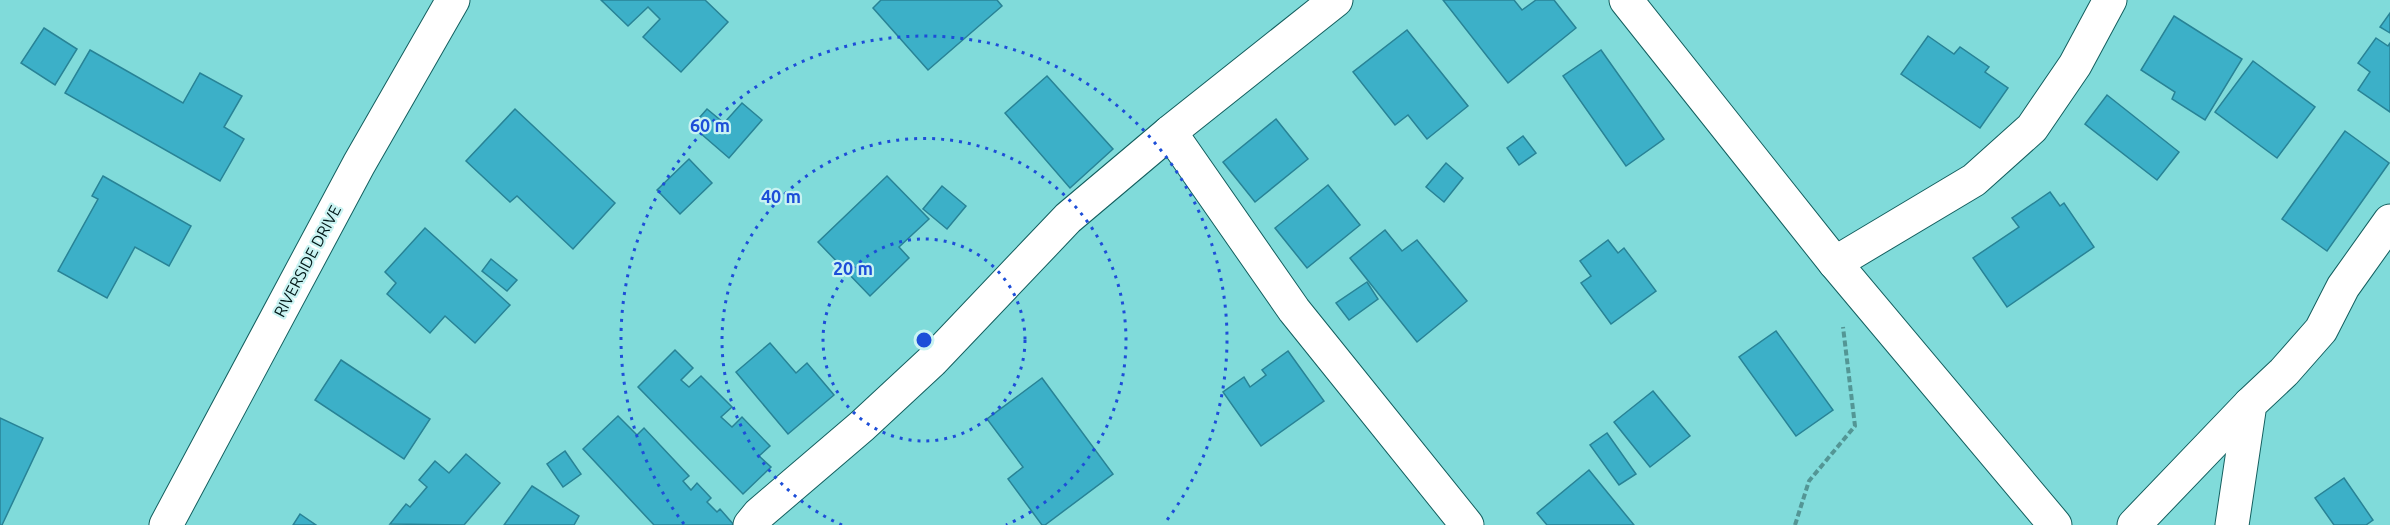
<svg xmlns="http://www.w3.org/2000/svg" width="2390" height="525" viewBox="0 0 2390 525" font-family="Ubuntu,sans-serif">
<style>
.building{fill:#3cb0c8;stroke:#288396;stroke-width:1.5}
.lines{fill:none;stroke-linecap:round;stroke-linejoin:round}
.street-casing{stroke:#135f5f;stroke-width:35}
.path{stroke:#539695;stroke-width:4;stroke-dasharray:6 3;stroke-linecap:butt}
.street{stroke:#fff;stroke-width:33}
.ring{fill:none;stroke:#1d4ed8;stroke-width:3;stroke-dasharray:3 6}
.labels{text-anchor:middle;stroke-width:4.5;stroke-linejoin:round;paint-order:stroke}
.street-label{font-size:16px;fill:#001717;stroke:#c9f3f2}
.centre{fill:#1d4ed8;stroke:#c9f3f2;stroke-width:3}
.ring-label{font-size:18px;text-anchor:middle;font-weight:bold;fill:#1d4ed8;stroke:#c9f3f2;stroke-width:4.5;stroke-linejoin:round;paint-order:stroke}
</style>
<rect width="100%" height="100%" fill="#80dbda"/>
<g class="building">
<path d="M601,0H705L728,22L681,72L643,37L660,19L648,7L628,26Z"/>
<path d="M881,0H997L1002,6L928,70L873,8Z"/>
<path d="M1443,0H1514L1522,10L1536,0H1554L1576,28L1508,83Z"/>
<path d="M2390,13V33L2380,27Z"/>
<path d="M2174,16L2242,59L2205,120L2172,99L2175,92L2141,70Z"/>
<path d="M44,28L77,49L55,85L21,63Z"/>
<path d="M1407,30L1468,106L1427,139L1408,115L1395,125L1353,72Z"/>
<path d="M1928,36L1954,54L1960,47L1989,67L1985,72L2008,88L1980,128L1901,74Z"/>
<path d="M2376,38L2388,46L2390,43V112L2358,90L2370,72L2358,63Z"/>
<path d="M90,50L183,103L200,73L242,96L224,127L244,139L220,181L65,93Z"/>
<path d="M1601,50L1664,139L1626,166L1563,76Z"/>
<path d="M2253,61L2315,107L2277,158L2215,112Z"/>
<path d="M1047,76L1113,149L1070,188L1005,113Z"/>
<path d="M2107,95L2179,152L2157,180L2085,124Z"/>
<path d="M742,103L762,120L729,158L692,126L707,109L724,123Z"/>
<path d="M515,109L615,203L573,249L517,196L510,202L466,161Z"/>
<path d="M1276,119L1308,159L1255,202L1223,162Z"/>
<path d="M2345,131L2389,163L2327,251L2282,219Z"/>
<path d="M1523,136L1536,153L1519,165L1507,148Z"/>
<path d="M689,159L712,183L680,214L657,190Z"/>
<path d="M1446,163L1463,178L1444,202L1426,187Z"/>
<path d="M103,176L191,226L169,266L135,247L107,298L58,271L98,199L92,196Z"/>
<path d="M887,176L929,219L899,247L909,258L870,296L818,242Z"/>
<path d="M1328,185L1360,225L1307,268L1275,228Z"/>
<path d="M942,186L966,206L947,229L923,209Z"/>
<path d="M2050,192L2060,206L2064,203L2094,247L2007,307L1973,258L2019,227L2012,218Z"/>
<path d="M425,228L510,305L475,343L445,316L430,333L387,294L396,283L385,272Z"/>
<path d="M1385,230L1402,251L1417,240L1467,301L1417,342L1350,258Z"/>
<path d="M1608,240L1618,253L1624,248L1656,291L1611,324L1581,283L1591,276L1580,261Z"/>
<path d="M491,259L517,280L507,291L482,271Z"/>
<path d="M1367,282L1378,299L1349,320L1336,303Z"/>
<path d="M1776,331L1833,410L1796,436L1739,357Z"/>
<path d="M770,343L796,373L807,363L834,395L788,434L736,372Z"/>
<path d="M675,350L693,368L681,380L689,387L701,376L732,407L721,417L732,427L742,417L770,446L759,456L771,467L743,494L638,387Z"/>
<path d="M1288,351L1324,401L1261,446L1223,392L1244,377L1250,387L1266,375L1262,370Z"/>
<path d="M341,360L430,419L404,459L315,400Z"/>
<path d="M1042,378L1113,474L1045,525H1042L1008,479L1023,467L987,419Z"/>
<path d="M1653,391L1690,436L1650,467L1614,422Z"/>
<path d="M618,416L637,435L644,428L689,476L683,481L691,490L697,483L711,498L707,502L717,512L720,509L734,525H654L583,449Z"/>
<path d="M0,418L43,438L2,525H0Z"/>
<path d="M1607,433L1636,474L1619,485L1590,445Z"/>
<path d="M565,451L581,474L563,487L547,464Z"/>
<path d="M466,454L500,483L464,525L390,524L406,504L410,507L427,487L419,480L435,461L449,473Z"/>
<path d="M1589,470L1634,525H1547L1537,513Z"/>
<path d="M2344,478L2373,520L2366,525H2334L2315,498Z"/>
<path d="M532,486L579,516L574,525H504Z"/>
<path d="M300,514L316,525H293Z"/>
</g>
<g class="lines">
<g class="street-casing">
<g id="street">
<path d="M1626,0L1835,263L2055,525"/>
<path d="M1170,132L1294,310L1467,525"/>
<path d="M1835,263L1974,180L2032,128L2075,65L2110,0"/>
<path d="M166,525L359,164L453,0"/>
<path d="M750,525L759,514L862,426L932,361L1068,218L1170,132L1336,0"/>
<path d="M2134,525L2250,404"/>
<path d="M2232,525L2250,404L2284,372L2321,330L2343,287L2390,221"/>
</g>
</g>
<path class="path" d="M1795,525L1809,481L1855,426L1843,327"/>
<use href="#street" class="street"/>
</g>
<g class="ring">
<circle cx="924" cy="340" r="101"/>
<path d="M842 525A202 202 0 1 1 1006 525"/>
<path d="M684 524A303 303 0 1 1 1164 524"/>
</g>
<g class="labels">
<g class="street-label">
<text transform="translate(307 261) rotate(-62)" y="6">RIVERSIDE DRIVE</text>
</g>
</g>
<circle cx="924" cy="340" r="9" class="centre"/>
<g class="ring-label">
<text x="710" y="132">60 m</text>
<text x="781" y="203">40 m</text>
<text x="853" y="275">20 m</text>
</g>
</svg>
